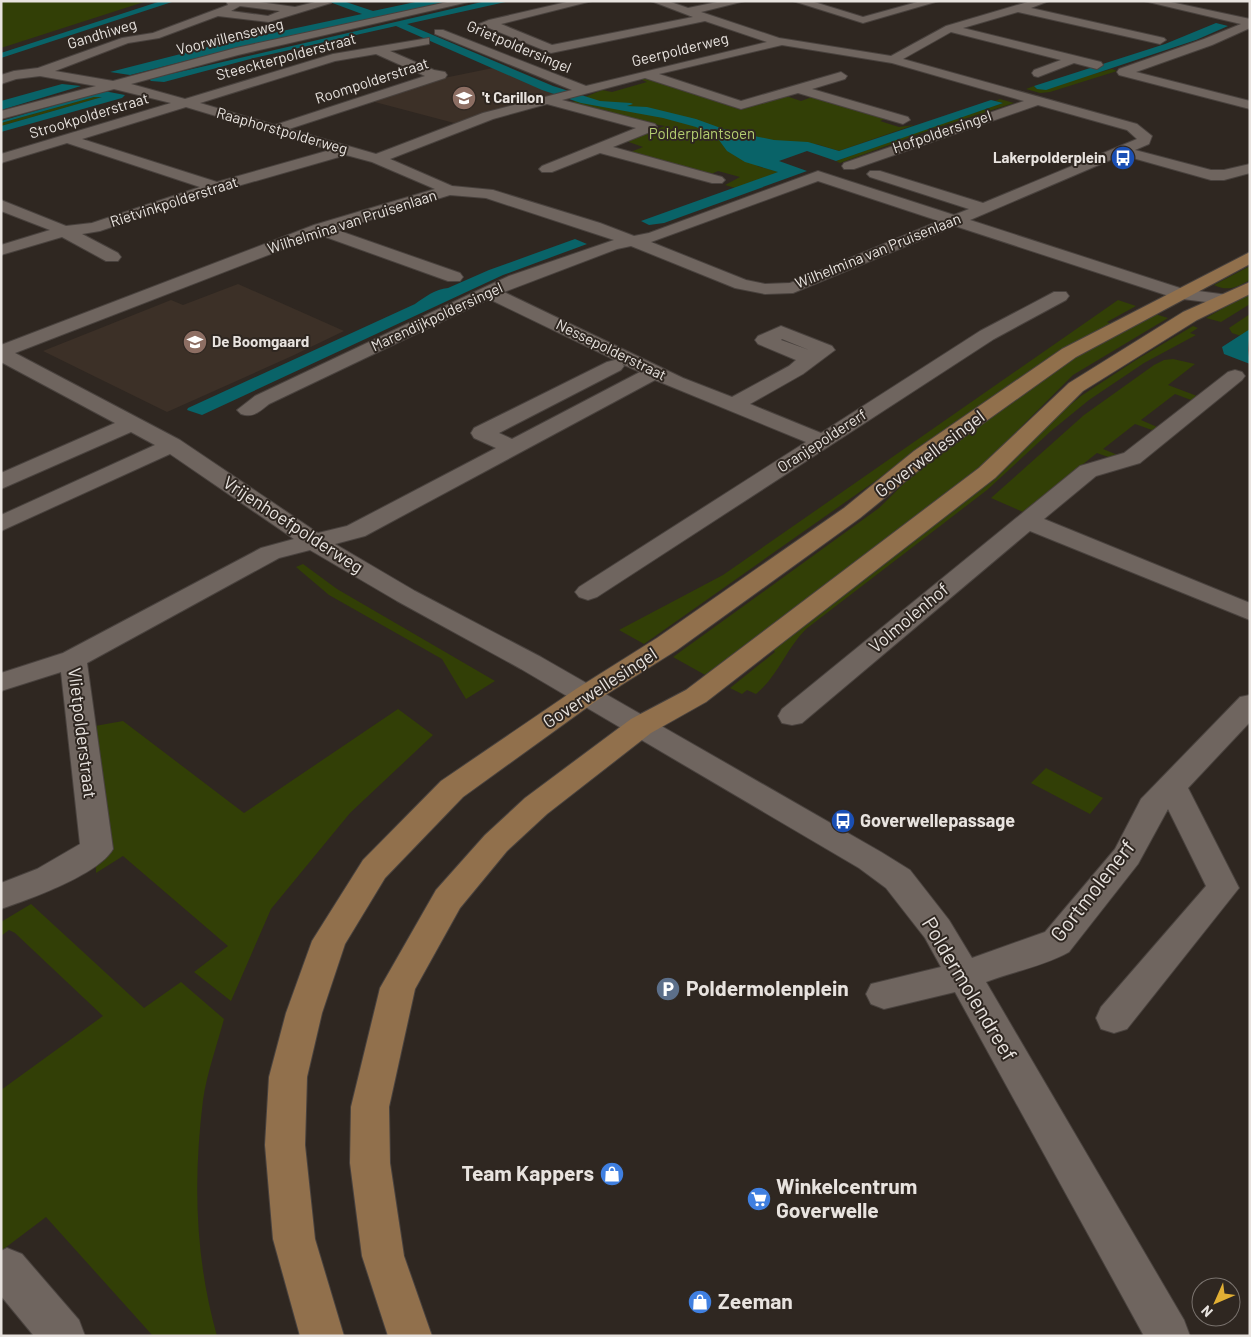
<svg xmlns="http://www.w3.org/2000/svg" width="1251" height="1337" viewBox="0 0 1251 1337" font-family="Barlow,sans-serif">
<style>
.built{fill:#3c3027}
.green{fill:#323f06}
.water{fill:#096368}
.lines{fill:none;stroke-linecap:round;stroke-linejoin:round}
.minor-casing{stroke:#49423e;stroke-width:2}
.major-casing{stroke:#49423e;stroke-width:2}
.minor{fill:#6f655f;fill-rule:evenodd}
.major{fill:#91704c;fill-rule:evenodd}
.labels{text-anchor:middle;stroke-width:4;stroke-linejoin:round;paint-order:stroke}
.far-street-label{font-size:15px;fill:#e8e3df;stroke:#2f2721}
.far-poi-label{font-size:15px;font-weight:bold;fill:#e8e3df;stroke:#2f2721;text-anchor:start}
.far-park-label{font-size:15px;fill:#b4ce70;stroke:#2f2721}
.street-label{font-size:18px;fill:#e8e3df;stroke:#2f2721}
.poi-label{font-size:18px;font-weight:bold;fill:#e8e3df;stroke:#2f2721;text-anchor:start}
.near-street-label{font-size:21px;fill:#e8e3df;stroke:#2f2721}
.near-poi-label{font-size:21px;font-weight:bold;fill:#e8e3df;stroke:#2f2721;text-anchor:start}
</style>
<rect width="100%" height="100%" fill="#2f2721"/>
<g class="built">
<path d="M493,68L558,95L458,124L371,101L439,79Z"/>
<path d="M238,284L344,331L292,356L167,412L43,351L171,300L183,305Z"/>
</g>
<g class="green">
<path d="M1,1H147L1,48Z"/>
<path d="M1112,69L1117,71L1050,92L1040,93L1026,89L1034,86L1037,89Z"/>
<path d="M640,79H654L741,110L783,95L801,101L815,96L887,118L880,121L899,127L914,125L839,151L816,144L757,166L779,172L735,188L725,185L740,177L718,171L709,175L628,153L643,147L626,141L665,126L642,122L570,103L602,90L612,92L647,82Z"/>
<path d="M94,97H102L1,126V123Z"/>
<path d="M1000,99L1014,103L936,128L929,127L1003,103L995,101Z"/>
<path d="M926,129L930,130L840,163L836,161Z"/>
<path d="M1250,266V280C1237,287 1228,292 1214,285Z"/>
<path d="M1250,293V304L1221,322L1206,318Z"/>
<path d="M1118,300L1136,306L1107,322L1111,324L1030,372L644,644L619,630L723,575Z"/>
<path d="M1155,314L1168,318L1073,375L979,469L707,676L673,657L879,508L929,459L1032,386L1100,342Z"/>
<path d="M1250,314V339L1232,333L1229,328Z"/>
<path d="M1193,326L1198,328L1190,333L1196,335L1144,363L1089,400L1051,431L987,490L806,629C786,649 778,676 756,694L747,690L742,694L730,688L775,652L772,648L1081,396L1136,360Z"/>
<path d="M1173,359L1195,364L1168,385L1197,396L1191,400L1175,394L1141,420L1157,427L1152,430L1135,424L1103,449L1120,456L1111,458L1097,453L1023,512L991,498L1084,415L1154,365L1164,360Z"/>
<path d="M303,564L337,589L495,681L466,699L442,659L329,595L296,567Z"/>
<path d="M398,709L433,735L350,813L271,909L231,1001L194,972L228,946L123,856L96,873L95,726L123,721L244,813Z"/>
<path d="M1046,768L1103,798L1090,814L1031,783Z"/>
<path d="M31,904L144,1008L181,982L224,1019C217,1045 207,1073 203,1100C193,1181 195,1258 217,1336H153L46,1217L1,1251V1090L103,1016L15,933L9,930L1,936V922Z"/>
</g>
<g class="water">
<path d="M161,1H175L1,58V53Z"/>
<path d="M327,1H343L373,11L420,1H453L224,51L130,75L110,72L212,46L362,14Z"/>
<path d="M486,1H510L407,24L553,86L600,101L631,103L633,104L627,106L647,107L696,119L729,131L774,140L808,142L839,151L991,100L1003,103L836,161L807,151L779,161L807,171L664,223L649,225L641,221L778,172L745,162L727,151L716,136L696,127L663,118L581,103L542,90L396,26L254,58L164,82L151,81L149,79Z"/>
<path d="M1216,23L1228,26L1196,40L1046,90L1037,89L1034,86L1165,44Z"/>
<path d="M62,84L81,86L1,110V101Z"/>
<path d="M104,91L125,95L122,98L1,132V126L102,97H94L1,123V121Z"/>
<path d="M575,239L587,244L503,275L202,415L187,410L188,408L415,304C425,297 435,289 448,288L489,270Z"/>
<path d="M1250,329L1248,350L1250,364L1224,354L1222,347Z"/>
</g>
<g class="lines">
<g class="minor-casing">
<g id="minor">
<path d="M226,1H252L295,7L319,1L331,3L269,22L218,16L159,38L128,43L55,71L113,81L236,48L452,1H473L238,55L131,84L185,99L333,54L429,38V44L390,51L434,70L445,72L447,75L445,78L289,129L376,154L483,113L572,90L435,34V30H443L586,86L767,42L705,21L551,53L479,24L489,20L571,1H592L501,24L552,45L693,17L651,1H668L688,8L722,1H745L701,12L779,38L891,56L946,26L1031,1H1049L1031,8L1164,38L1166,40L1160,44L1018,12L963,28L1101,62L1103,65L1097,69L1074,63L1038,77L1034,76L1032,73L1034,70L1061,60L951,32L903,59L1137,124L1152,136L1149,144L1135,150L1211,170H1224L1250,164V173L1224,180H1211L1122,155L970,220L1183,289L1228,295L1231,299L1228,303L1222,304L1175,298L955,226L793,293L765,294L735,288L631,246L617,249L504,292L683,378L732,397L789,366L796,360L758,344L755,340L758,336L781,326L832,346L835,350L803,374L750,404L821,433L980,331L1054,292H1066L1069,296L1066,300L994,339L597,597L588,600L579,597L575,592L579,587L806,442L655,380L365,536L335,544L415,591L541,657L881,852L910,870L949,920L972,958L1045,932L1115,849L1141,799L1240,697L1250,695V722L1188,788L1239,888L1127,1029L1114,1033L1101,1029L1096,1018L1101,1007L1206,886L1168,809L1138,864L1069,952C1047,965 1012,972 986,982L1184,1320L1190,1336H1144L955,992L884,1009L871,1004L866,994L871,984L941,967L925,938L886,888L859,868L521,669L397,601L310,550L279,558L87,663L113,849C98,875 30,899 1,909V883L37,869L80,844L61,672L1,691V673L63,653L261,548L294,539L170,454L1,531V515L155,445L131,432L1,489V473L115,423L1,362V345L314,225L435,189L372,162L346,155L203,196L100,231L82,234L118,253L121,257L118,261H106L62,237L1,255V245L50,230L1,211V200L66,226L92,223L200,187L67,143L1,163V154L171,103L114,89L1,119V111L96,86L40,76L16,79L1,84V75L14,71L38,68L122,38L153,33L228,5ZM240,6L280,11L268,16L231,11ZM782,45L892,63L1024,101L844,163L842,166L844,169H854L1038,105L1127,130L1137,139L983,203L880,171H870L867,174L870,177L969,209L954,215L818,171L649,233L634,236L600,223L493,190L452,186L390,159L493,119L547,104L636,128L542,166L539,169L542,172H552L600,153L712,183H722L725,180L722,177L613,147L655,130L657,127L655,124L562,100L645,78L741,109L798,93L903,124L910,120L908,117L812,89L845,79L847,76L841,72L741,101L659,74ZM376,54L425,76L275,125L200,103L335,61ZM186,107L330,150L217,182L82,139ZM818,181L939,221L790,283L765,284L746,280L651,242ZM450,195L486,198L614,240L509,276L483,288L255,396L237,410L241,414C253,418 259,412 269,404L489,299L615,360L607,362L474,428L471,433L474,438L496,448L347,526L318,533L180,440L15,353L320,235L448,281H460L463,277L460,273L337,230ZM782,339L809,350L781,340ZM622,364L640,372L512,439L499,433L621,370L624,366Z"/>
<path d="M793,1H811L863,17L921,1H939L863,23Z"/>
<path d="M1144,1H1166L1250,19V28L1212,45L1136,72L1250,101V109L1119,75L1117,72L1119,69L1204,39L1241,24Z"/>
<path d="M1235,370L1242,372L1245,376L1242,380L1140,463L1096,476L1044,519L1250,603V620L1030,531L802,723L792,725L782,723L778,716L782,709L1080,466L1124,453L1228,372Z"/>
<path d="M7,1248L22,1254L79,1320L85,1336H34L1,1296V1251Z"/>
</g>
</g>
<g class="major-casing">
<g id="major">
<path d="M1250,252V264L1076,357L930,461L860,518L677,650L596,701L463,797L385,878L345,944L322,1013L307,1077L305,1145L315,1239L344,1336H300L273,1239L265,1145L269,1077L286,1013L312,941L363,860L441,781L576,689L657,638L844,508L914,451L1062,349Z"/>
<path d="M1250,282V294L1197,320L1083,391L995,478L706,702L651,733L547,814L507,851L460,908L415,989L389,1107L390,1163L404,1256L432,1336H388L362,1256L350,1163L351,1107L380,988L436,890L485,835L525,798L631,719L686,690L979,468L1069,383L1183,312Z"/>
</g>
</g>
<use href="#minor" class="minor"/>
<use href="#major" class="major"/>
</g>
<defs>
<g id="school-disc" transform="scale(1.25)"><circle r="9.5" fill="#8d6e63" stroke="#2f2721"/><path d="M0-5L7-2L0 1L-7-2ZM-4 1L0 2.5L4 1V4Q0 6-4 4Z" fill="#fff"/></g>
<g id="bus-disc" transform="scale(1.25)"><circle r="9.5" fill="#1a4fb4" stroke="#2f2721"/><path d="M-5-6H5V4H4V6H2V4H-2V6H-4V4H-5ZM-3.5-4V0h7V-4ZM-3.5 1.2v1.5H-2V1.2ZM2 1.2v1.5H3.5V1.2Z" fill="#fff"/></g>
<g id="parking-disc" transform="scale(1.25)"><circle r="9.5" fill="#5c6f8a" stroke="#2f2721"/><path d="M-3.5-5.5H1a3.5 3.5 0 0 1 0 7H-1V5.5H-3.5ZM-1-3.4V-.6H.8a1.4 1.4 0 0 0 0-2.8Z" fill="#fff"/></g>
<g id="shop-disc" transform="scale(1.25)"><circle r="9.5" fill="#3f7fe0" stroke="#2f2721"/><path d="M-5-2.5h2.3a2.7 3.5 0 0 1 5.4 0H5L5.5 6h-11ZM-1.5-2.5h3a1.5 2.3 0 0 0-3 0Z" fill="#fff"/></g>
<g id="supermarket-disc" transform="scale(1.25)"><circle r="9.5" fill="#3f7fe0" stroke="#2f2721"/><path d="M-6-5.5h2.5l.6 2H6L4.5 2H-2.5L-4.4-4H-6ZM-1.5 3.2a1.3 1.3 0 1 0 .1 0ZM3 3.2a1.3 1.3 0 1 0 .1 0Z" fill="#fff"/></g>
</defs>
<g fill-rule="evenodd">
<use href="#school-disc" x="464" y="98"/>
<use href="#bus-disc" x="1123" y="158"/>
<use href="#school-disc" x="195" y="342"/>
<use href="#bus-disc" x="843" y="821"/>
<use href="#parking-disc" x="668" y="989"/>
<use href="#shop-disc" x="612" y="1174"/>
<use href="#supermarket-disc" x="759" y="1199"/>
<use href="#shop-disc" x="700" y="1302"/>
</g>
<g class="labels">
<g class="far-street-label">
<text transform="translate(102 34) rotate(-17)" y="5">Gandhiweg</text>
<text transform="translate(230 37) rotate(-14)" y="5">Voorwillenseweg</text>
<text transform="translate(519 47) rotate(23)" y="5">Grietpoldersingel</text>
<text transform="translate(680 50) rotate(-14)" y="5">Geerpolderweg</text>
<text transform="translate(286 57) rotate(-15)" y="5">Steeckterpolderstraat</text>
<text transform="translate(372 81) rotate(-18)" y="5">Roompolderstraat</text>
<text transform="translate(89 116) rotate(-17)" y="5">Strookpolderstraat</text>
<text transform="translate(282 131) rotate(16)" y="5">Raaphorstpolderweg</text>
<text transform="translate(942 132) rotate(-19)" y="5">Hofpoldersingel</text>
<text transform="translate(174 202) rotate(-18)" y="5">Rietvinkpolderstraat</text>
<text transform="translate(352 222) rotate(-18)" y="5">Wilhelmina van Pruisenlaan</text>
<text transform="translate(878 251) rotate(-22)" y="5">Wilhelmina van Pruisenlaan</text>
<text transform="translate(437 317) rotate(-25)" y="5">Marendijkpoldersingel</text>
<text transform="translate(611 350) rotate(26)" y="5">Nessepolderstraat</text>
<text transform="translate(822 441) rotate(-33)" y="5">Oranjepoldererf</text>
</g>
<g class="far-poi-label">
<text x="482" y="103">'t Carillon</text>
<text x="1106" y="163" text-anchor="end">Lakerpolderplein</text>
<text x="212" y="347">De Boomgaard</text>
</g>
<g class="far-park-label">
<text x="702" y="139">Polderplantsoen</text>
</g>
<g class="street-label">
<text transform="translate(930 454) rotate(-37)" y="6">Goverwellesingel</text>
<text transform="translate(293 525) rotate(33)" y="6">Vrijenhoefpolderweg</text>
<text transform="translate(909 618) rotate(-40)" y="6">Volmolenhof</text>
<text transform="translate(600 688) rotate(-33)" y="6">Goverwellesingel</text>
<text transform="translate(82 733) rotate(83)" y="6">Vlietpolderstraat</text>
</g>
<g class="poi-label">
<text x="860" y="827">Goverwellepassage</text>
</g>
<g class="near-street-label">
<text transform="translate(1093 891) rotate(-52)" y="7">Gortmolenerf</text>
<text transform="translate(969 989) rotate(59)" y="7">Poldermolendreef</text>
</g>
<g class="near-poi-label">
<text x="686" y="996">Poldermolenplein</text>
<text x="594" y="1181" text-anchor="end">Team Kappers</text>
<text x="776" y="1194">Winkelcentrum<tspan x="776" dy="24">Goverwelle</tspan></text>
<text x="718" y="1309">Zeeman</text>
</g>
</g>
<rect width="1251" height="1337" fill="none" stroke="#e8e3df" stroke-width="5"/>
<g transform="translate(1216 1302) rotate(225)"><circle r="24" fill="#2f2721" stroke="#79726d"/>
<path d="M0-4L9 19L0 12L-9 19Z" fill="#e1af34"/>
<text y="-8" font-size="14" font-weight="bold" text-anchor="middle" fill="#e8e3df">N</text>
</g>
</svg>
